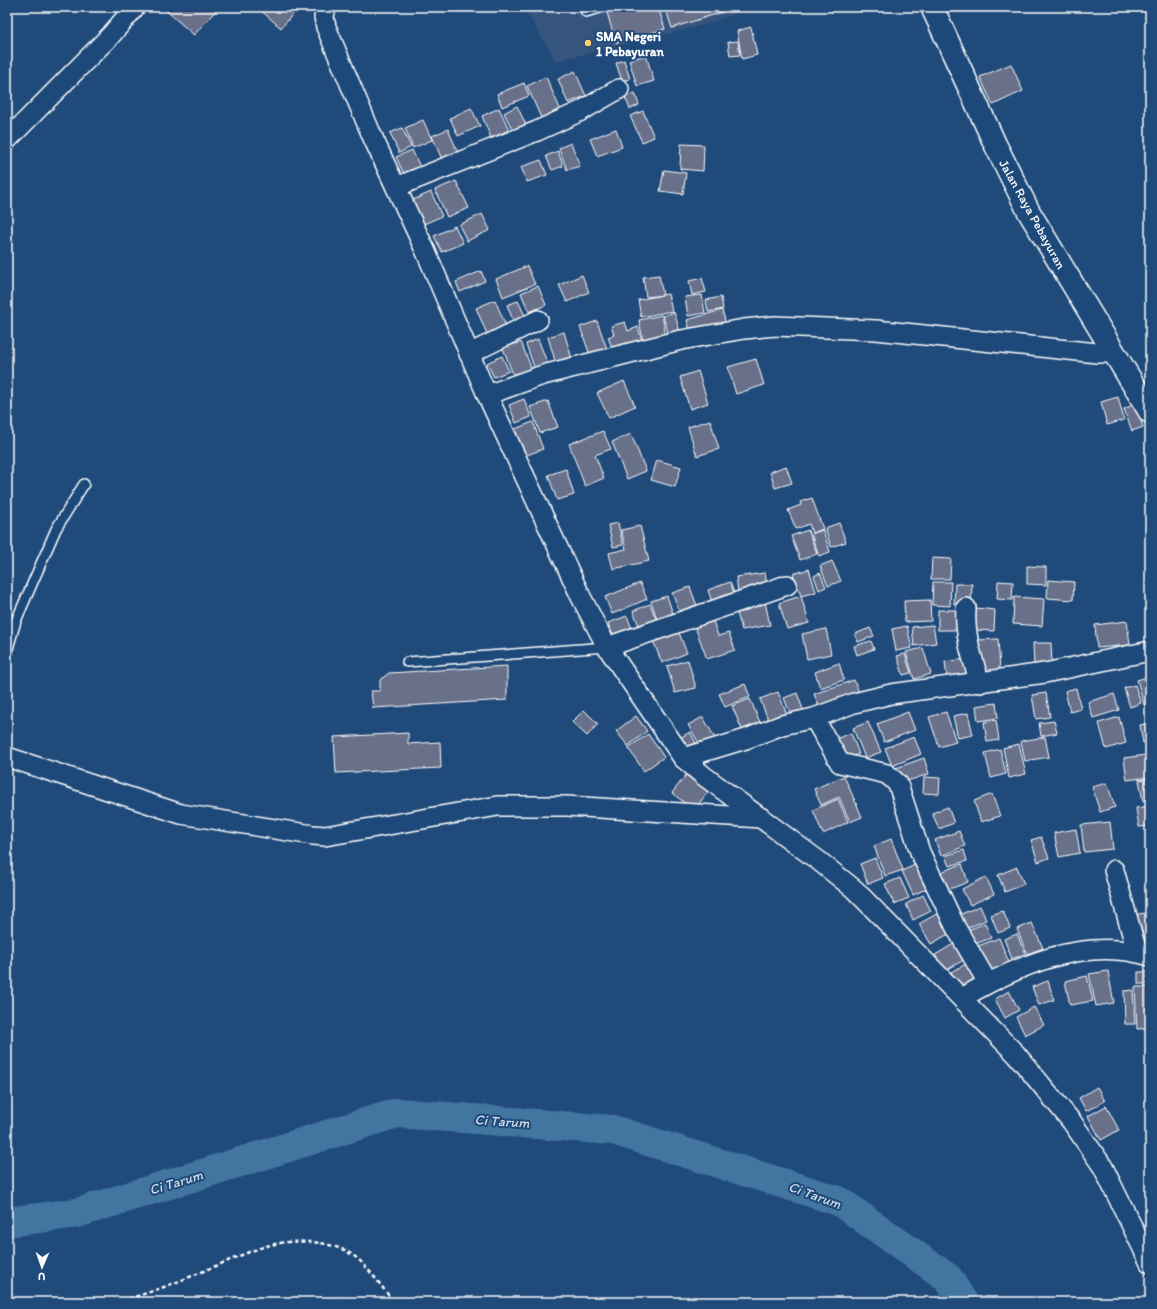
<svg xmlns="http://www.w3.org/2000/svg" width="1157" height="1309" viewBox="0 0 1157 1309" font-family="Itim,sans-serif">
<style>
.built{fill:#35557f}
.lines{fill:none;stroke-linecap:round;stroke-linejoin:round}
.river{stroke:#42749f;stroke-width:30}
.building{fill:#68708a;stroke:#fff}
.lane-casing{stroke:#fff;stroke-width:12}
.street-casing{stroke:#fff;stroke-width:22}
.secondary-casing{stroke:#fff;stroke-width:25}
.path{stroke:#fff;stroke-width:2.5;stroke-dasharray:4 3;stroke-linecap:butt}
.lane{stroke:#1f4a7a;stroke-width:9}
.street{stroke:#1f4a7a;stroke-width:19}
.secondary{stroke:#1f4a7a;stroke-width:22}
.poi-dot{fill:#ffd166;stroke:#1f4a7a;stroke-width:1.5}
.labels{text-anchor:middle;stroke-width:4;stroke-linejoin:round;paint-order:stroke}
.poi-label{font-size:13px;font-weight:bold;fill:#fff;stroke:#1f4a7a;text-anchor:start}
.street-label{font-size:13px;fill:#fff;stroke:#1f4a7a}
.water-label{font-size:14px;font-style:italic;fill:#d0dce7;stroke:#1f4a7a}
</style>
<rect width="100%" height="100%" fill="#1f4a7a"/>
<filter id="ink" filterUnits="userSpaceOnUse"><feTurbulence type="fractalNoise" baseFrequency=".025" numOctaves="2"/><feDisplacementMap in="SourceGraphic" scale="8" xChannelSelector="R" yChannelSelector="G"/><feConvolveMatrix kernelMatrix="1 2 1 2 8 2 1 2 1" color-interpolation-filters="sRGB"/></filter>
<g filter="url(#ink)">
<path class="built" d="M526,7H754L708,24L556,61L526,12Z"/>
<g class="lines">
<path class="river" d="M7,1222L77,1213L397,1113L613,1130L839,1201L948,1278L963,1302"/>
</g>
<g class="building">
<path d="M162,7H219L194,35Z"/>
<path d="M257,7H299L281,28Z"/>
<path d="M614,7H658L665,29L616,43L606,9Z"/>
<path d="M665,7H738L672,28Z"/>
<path d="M751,27L757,55L742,59L737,31Z"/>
<path d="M738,41L740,55L730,56L728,42Z"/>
<path d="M646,55L654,81L637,86L629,60Z"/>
<path d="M624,60L630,79L622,81L616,63Z"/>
<path d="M1011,64L1023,91L993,105L980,77Z"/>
<path d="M575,71L586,96L568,103L558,79Z"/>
<path d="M546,77L561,111L542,120L527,86Z"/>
<path d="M524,83L529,96L502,107L497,94Z"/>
<path d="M635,93L639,105L630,109L625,97Z"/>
<path d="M517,106L527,127L514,133L504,113Z"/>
<path d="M471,108L480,126L458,136L450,118Z"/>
<path d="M499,108L509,130L491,138L482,116Z"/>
<path d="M643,111L654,137L642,142L630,116Z"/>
<path d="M423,120L432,140L413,148L405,128Z"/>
<path d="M402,128L411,147L399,153L390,133Z"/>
<path d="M448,129L459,155L443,162L432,136Z"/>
<path d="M616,129L622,147L597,156L590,139Z"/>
<path d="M571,143L580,166L567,170L559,148Z"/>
<path d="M681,144L704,145L703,171L680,169Z"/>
<path d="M412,150L421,169L405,176L396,157Z"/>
<path d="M558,151L563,166L552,170L546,156Z"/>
<path d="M541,160L547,175L527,182L521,167Z"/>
<path d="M664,170L686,173L683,194L660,191Z"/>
<path d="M456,181L469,208L447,217L435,190Z"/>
<path d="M431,192L442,216L424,224L413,200Z"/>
<path d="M482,214L490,230L467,241L459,225Z"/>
<path d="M455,226L463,243L442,252L434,236Z"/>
<path d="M527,266L535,284L503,297L496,279Z"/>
<path d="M481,271L485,281L460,292L456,282Z"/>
<path d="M582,275L589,292L567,302L559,285Z"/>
<path d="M659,275L663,295L646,297L643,277Z"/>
<path d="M702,278L706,292L692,295L689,281Z"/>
<path d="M538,286L546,305L529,312L521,293Z"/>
<path d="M668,294L672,311L641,317L638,300Z"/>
<path d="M702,295L705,313L688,316L685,297Z"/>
<path d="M721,297L723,309L708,312L706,300Z"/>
<path d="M495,300L506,326L487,334L476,308Z"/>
<path d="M518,301L526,318L514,323L507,305Z"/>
<path d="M722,310L726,324L691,334L687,320Z"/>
<path d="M674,312L681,335L670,339L663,316Z"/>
<path d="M662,315L667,342L644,346L639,320Z"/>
<path d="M597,321L607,349L590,355L580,327Z"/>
<path d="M625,322L628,331L638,327L642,341L613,351L608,337L614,335L611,326Z"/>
<path d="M564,332L572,359L556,364L548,337Z"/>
<path d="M538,339L548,365L535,370L526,344Z"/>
<path d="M521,342L532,370L514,377L503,348Z"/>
<path d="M502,356L509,371L494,377L487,363Z"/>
<path d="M756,359L764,385L736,394L728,367Z"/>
<path d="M698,371L708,403L690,409L680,377Z"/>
<path d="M624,381L635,406L609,418L597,393Z"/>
<path d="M1118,397L1124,420L1107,425L1101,402Z"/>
<path d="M524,399L531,417L516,423L509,405Z"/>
<path d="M548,401L558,427L540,433L530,407Z"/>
<path d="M1135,404L1143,427L1132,431L1124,409Z"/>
<path d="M710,420L719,449L697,456L688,427Z"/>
<path d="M533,422L543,449L524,456L515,429Z"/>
<path d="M603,431L611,449L595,455L604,478L585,486L569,444Z"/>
<path d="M631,434L646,471L627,479L612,442Z"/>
<path d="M657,460L681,467L675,487L651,480Z"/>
<path d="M786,466L792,483L775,488L770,472Z"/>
<path d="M566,469L574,495L557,500L548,475Z"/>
<path d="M812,498L823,529L812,533L809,524L796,529L788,510L801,505L800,502Z"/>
<path d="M618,523L623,545L613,547L608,525Z"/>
<path d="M839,523L846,542L831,547L825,528Z"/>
<path d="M640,526L649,561L613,569L609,553L626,549L621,530Z"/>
<path d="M808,530L817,554L800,560L791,536Z"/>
<path d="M823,530L830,552L819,556L811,534Z"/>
<path d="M932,558L951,559L950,579H931Z"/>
<path d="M832,561L841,581L828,586L820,566Z"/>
<path d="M1027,566L1046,567V585L1027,584Z"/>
<path d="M809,569L816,592L801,596L793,574Z"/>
<path d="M765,573L767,587L738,591L736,577Z"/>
<path d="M820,573L826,587L819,590L814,576Z"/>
<path d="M1048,580L1074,582L1073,600L1047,598Z"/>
<path d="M998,581L1013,582L1012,600L997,599Z"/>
<path d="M730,582L734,593L712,602L708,590Z"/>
<path d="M933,582H951L950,606L932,605Z"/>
<path d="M640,583L647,599L612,614L605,597Z"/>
<path d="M955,584H972L971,604H954Z"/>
<path d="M690,587L697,606L680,613L672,593Z"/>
<path d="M667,596L674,617L658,622L651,601Z"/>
<path d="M801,596L809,623L787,629L779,603Z"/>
<path d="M764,597L770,625L742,630L737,613L747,611L745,601Z"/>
<path d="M1014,597L1044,599L1042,626L1013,624Z"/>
<path d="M930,600L931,621L905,622L904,601Z"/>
<path d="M650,604L659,626L642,633L633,611Z"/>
<path d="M976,608L995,610L994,631L975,630Z"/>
<rect x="938" y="610" width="19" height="20"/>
<path d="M627,616L634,634L615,641L608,623Z"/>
<path d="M713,621L718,636L729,633L735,650L707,659L695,627Z"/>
<path d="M1127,621L1130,645L1097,648L1095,625Z"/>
<path d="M933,625L936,643L914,646L912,627Z"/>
<path d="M907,626L912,648L896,651L892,629Z"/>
<path d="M677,628L687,653L662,663L652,638Z"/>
<path d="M870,628L874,636L858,642L855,634Z"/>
<path d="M826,629L831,654L807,659L802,634Z"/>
<path d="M998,639L1000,670L980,671L978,640Z"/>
<path d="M871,641L874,649L857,655L854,646Z"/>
<path d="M1033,643H1051L1052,666H1034Z"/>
<path d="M923,648L931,674L914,679L906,652Z"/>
<path d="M905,654L911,673L903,675L897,656Z"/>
<path d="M965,659L967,675L947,678L945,662Z"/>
<path d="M688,660L696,688L675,693L667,666Z"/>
<path d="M839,663L844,680L820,688L815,672Z"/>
<path d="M507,666V700L373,708L371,691H380V680L389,673Z"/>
<path d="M1150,676V703L1144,705L1137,680Z"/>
<path d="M854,680L862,700L822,714L814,694Z"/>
<path d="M745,684L750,697L725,707L719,694Z"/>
<path d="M1135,685L1141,703L1130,707L1124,688Z"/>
<path d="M1076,688L1081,709L1070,712L1065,691Z"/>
<path d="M778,692L787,715L769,722L760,699Z"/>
<path d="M797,693L805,715L793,720L784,698Z"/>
<path d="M1046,693L1050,717L1036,719L1032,695Z"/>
<path d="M1114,694L1119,710L1093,718L1088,702Z"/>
<path d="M750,699L761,725L743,732L732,706Z"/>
<path d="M996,703L998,718L978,721L976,706Z"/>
<path d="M584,710L598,724L587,736L572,722Z"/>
<path d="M908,712L915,730L884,742L877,724Z"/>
<path d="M946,712L956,742L939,747L929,717Z"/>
<path d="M968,713L973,735L958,738L953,716Z"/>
<path d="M636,716L647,731L628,746L616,731Z"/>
<path d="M703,717L716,740L702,748L688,725Z"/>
<path d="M1119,717L1126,743L1106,749L1099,723Z"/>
<path d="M996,720L999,740L987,742L984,722Z"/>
<path d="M1054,721L1057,733L1041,736L1039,723Z"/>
<path d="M868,722L881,752L865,758L853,728Z"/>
<path d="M1150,723V742L1143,743L1140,725Z"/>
<path d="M690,732L699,749L689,754L680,738Z"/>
<path d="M408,733V744L440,742L441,768L336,773L334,737Z"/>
<path d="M851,733L859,754L841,761L833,740Z"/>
<path d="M648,734L664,757L644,771L628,748Z"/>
<path d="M914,737L921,754L892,766L885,748Z"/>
<path d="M1045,737L1049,757L1025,761L1021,741Z"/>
<path d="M1019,744L1026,774L1009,778L1003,748Z"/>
<path d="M1000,749L1006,774L991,778L985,753Z"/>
<path d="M1146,755L1149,777L1127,780L1124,758Z"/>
<path d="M924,758L929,774L901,783L896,768Z"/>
<path d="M686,775L708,792L694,810L672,793Z"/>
<path d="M844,776L862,817L850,822L839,797L821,805L814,789Z"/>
<path d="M924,777L940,778L939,794L923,793Z"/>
<path d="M1150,778V800L1143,801L1139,780Z"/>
<path d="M1107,783L1115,807L1100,812L1092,787Z"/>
<path d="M992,794L1000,816L981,822L974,801Z"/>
<path d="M838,799L848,822L823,834L813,810Z"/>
<path d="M1150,806V826L1139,827L1136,808Z"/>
<path d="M948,807L954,823L939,829L932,813Z"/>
<path d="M1110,822L1113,849L1084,852L1081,825Z"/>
<path d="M1076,829L1080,853L1059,857L1054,833Z"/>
<path d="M959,831L965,846L941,856L935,840Z"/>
<path d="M1041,837L1049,858L1038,862L1031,840Z"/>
<path d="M891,839L903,870L885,876L874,846Z"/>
<path d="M964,850L967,861L949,866L945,856Z"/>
<path d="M875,858L883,878L868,884L860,864Z"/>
<path d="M919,863L930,887L913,895L902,871Z"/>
<path d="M962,864L968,882L947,890L941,872Z"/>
<path d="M1017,867L1024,884L1005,892L998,875Z"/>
<path d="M986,877L994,894L970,905L962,889Z"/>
<path d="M900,878L909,898L894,904L885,884Z"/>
<path d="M923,895L931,911L913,920L906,904Z"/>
<path d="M980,906L986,920L965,929L959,915Z"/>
<path d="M1003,911L1010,928L998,933L991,915Z"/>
<path d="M940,912L952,932L931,944L919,924Z"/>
<path d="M1150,912V944L1141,946L1134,915Z"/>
<path d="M985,923L991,938L972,945L966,931Z"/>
<path d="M1032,923L1043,948L1027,954L1017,929Z"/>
<path d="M1017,934L1025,954L1012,959L1004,939Z"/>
<path d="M999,938L1010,965L989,973L978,946Z"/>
<path d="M957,942L967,958L945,971L935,955Z"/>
<path d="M966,964L974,979L959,987L951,972Z"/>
<path d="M1108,971L1114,1003L1096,1006L1089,974Z"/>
<rect x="1138" y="972" width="12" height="12"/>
<path d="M1087,976L1093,1001L1070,1005L1065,981Z"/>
<path d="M1048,981L1054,1000L1039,1005L1032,987Z"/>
<path d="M1135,987H1150V1028L1137,1029Z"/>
<path d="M1133,990L1135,1024H1125L1124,991Z"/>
<path d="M1009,991L1019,1010L1005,1018L995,999Z"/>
<path d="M1034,1007L1044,1025L1025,1035L1016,1017Z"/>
<path d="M1097,1087L1105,1101L1086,1111L1079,1098Z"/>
<path d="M1106,1106L1119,1130L1101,1140L1088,1116Z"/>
<path d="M339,1297L340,1302H320V1298Z"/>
</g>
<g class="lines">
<g class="lane-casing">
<g id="lane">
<path d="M586,12L604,7"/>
<path d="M7,652L16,621L56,529L84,484"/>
<path d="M407,662L607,647"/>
</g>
</g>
<g class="street-casing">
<g id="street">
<path d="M326,7L324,17L326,27L373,138L426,252L487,395L580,595L607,647L683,758L704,776L819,861L854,889L1016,1054L1072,1122L1103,1167L1150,1263"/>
<path d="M7,140L111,35L135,7"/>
<path d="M396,187L537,131L581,111L619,89"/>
<path d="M469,354L538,320"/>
<path d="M487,395L543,375L681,340L744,329L775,326L876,330L1097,353H1113"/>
<path d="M966,608C964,634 972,658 980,683"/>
<path d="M607,647L787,585"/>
<path d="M814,718L840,763L887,774L898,784L920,852L956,928L988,983"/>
<path d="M7,757L181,814L313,835L325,836L498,806H567L762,818"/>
<path d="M683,758L746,739L782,725L814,718L854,703L891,694L1045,673L1150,651"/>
<path d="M1114,870L1137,952"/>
<path d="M962,998C1018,965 1085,936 1150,956"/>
</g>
</g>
<g class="secondary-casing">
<path id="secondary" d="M932,7L995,144L1029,212L1150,412"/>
</g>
<path class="path" d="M115,1302C150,1294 185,1279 218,1265C236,1258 255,1248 275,1244C298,1239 334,1241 354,1256C367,1265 383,1289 394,1302"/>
<use href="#lane" class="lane"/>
<use href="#street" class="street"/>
<use href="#secondary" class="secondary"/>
</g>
</g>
<circle class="poi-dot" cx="588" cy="43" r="4"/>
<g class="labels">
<g class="poi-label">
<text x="596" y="41">SMA Negeri<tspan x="596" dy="15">1 Pebayuran</tspan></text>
</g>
<g class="street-label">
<text transform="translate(1033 214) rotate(61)" y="5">Jalan Raya Pebayuran</text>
</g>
<g class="water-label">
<text transform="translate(502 1121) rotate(4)" y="5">Ci Tarum</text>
<text transform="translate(176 1182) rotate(-17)" y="5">Ci Tarum</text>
<text transform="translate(815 1195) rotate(20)" y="5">Ci Tarum</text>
</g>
</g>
<rect width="1157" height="1309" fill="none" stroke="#1f4a7a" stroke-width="24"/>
<rect x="12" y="12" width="1133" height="1285" fill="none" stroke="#fff" stroke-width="1.5" filter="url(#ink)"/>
<g transform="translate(42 1267) rotate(182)" stroke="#1f4a7a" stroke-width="3" paint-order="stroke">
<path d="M0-3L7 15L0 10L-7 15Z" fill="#ffffff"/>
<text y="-6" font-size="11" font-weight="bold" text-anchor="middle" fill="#ffffff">U</text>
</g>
</svg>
